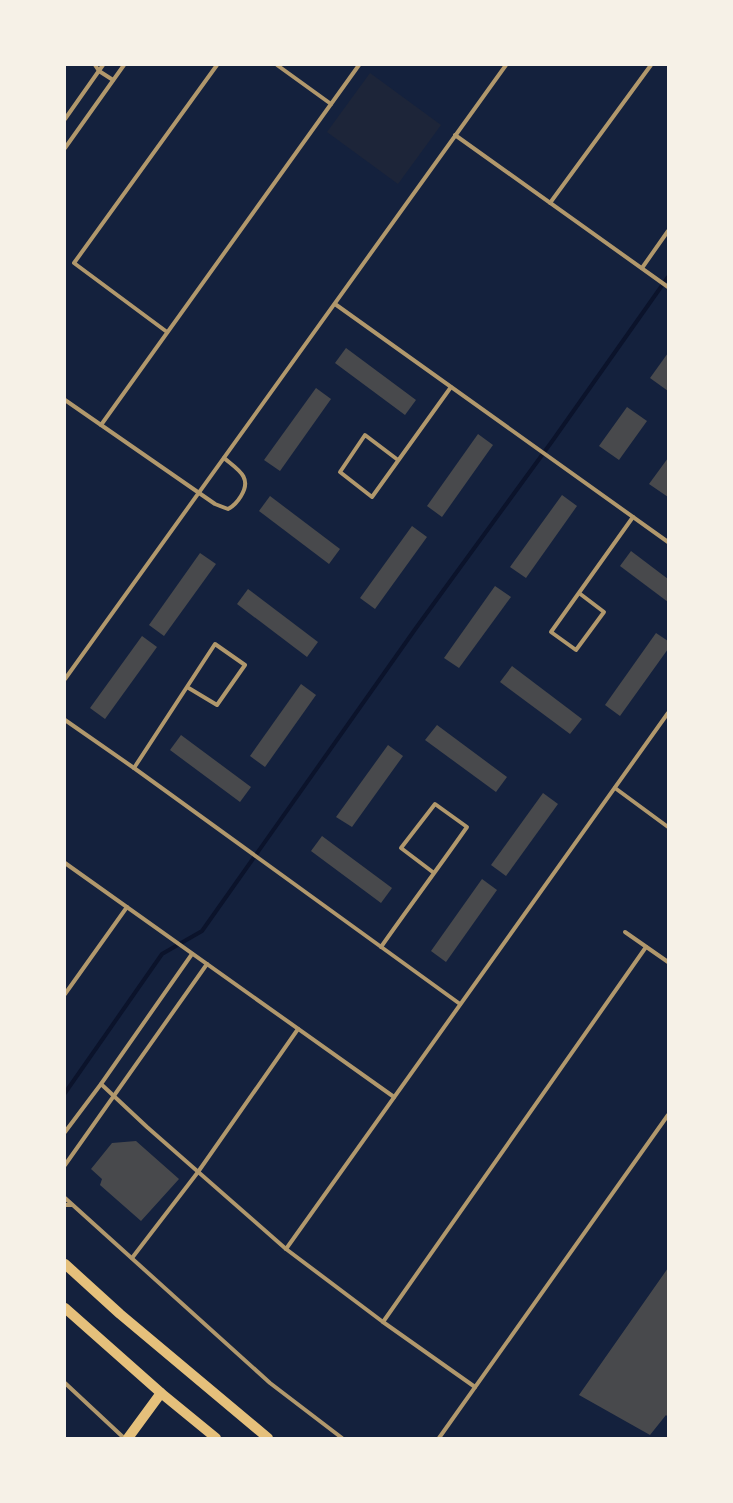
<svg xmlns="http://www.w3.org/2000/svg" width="733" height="1503" viewBox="0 0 733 1503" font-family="'Nunito Sans',sans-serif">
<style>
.green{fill:#1d2539}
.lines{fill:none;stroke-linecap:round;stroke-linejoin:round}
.stream{stroke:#0b132b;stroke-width:4}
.building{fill:#48494c}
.minor{stroke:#b1986c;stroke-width:4}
.primary{stroke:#e5c07b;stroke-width:10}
</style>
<rect width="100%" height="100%" fill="#14213d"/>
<path class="green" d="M370,73L441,125L398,184L327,132Z"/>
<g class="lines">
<path class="stream" d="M65,1093L162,954L202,931L416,628L553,440L668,277"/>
</g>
<g class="building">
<path d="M346,348L416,400L405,415L335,363Z"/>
<path d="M668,353V391L650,378Z"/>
<path d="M316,388L331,399L280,471L264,460Z"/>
<path d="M627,407L647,421L619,460L599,446Z"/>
<path d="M478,434L493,445L442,517L427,506Z"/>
<path d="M668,458V497L649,484Z"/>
<path d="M562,495L577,506L526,578L510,567Z"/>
<path d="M270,496L340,549L329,564L259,511Z"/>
<path d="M412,526L427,537L375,609L360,598Z"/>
<path d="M631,551L668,579V602L620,566Z"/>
<path d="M200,553L216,564L164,636L149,625Z"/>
<path d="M495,586L511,597L459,668L444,658Z"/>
<path d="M248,589L318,642L307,657L237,604Z"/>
<path d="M656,633L668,641V649L620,716L605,705Z"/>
<path d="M142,636L157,647L105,719L90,708Z"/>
<path d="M512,666L582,719L570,734L500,682Z"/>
<path d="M301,684L316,695L265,767L250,756Z"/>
<path d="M437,725L507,777L496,792L425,740Z"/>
<path d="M181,735L251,787L240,802L170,750Z"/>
<path d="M388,745L403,756L352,827L336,817Z"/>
<path d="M543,793L558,804L506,876L491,865Z"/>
<path d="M322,836L392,888L381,903L311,851Z"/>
<path d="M482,879L497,890L446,962L431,951Z"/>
<path d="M136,1141L179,1179L141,1221L100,1185L102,1179L91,1169L112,1143Z"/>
<path d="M668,1268V1417L666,1415L650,1435L579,1395Z"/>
</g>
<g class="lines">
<g class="minor">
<path d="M95,65L99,71L113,80"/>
<path d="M277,65L331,104"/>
<path d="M65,119L103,65"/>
<path d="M455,135L668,287"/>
<path d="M65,148L124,65"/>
<path d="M550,203L651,65"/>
<path d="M642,268L668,231"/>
<path d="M335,304L668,542"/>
<path d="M167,332L74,263L217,65"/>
<path d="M65,400L215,504L228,509C234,506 238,501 241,496C253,477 237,469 224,458"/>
<path d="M101,425L359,65"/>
<path d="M398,460L365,435L340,472L372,497L451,387"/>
<path d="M579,593L604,612L576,650L551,632L633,517"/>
<path d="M65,679L506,65"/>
<path d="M65,720L134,768L460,1004"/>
<path d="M134,768L215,644L245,665L217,705L187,687"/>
<path d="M615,788L668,827"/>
<path d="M65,863L394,1097"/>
<path d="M625,932L668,962"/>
<path d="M381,947C409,907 439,867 467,827L435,804L401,848L434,873"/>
<path d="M65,994L127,907"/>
<path d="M101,1084L147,1127L286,1249L383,1322L475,1387"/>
<path d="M65,1132L101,1084L192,954"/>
<path d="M65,1165L207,964"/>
<path d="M65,1198L270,1383L342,1438"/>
<path d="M65,1205H72"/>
<path d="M286,1249L668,713"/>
<path d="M132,1258L198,1172L298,1029"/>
<path d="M383,1322L646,947"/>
<path d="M65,1383L124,1438"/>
<path d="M439,1438L668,1115"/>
</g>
<g class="primary">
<path d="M65,1264L120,1314L268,1438"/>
<path d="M65,1308L161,1393L216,1438"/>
<path d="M128,1438L161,1393"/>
</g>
</g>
<rect width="733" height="1503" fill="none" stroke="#f6f1e7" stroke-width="132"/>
</svg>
